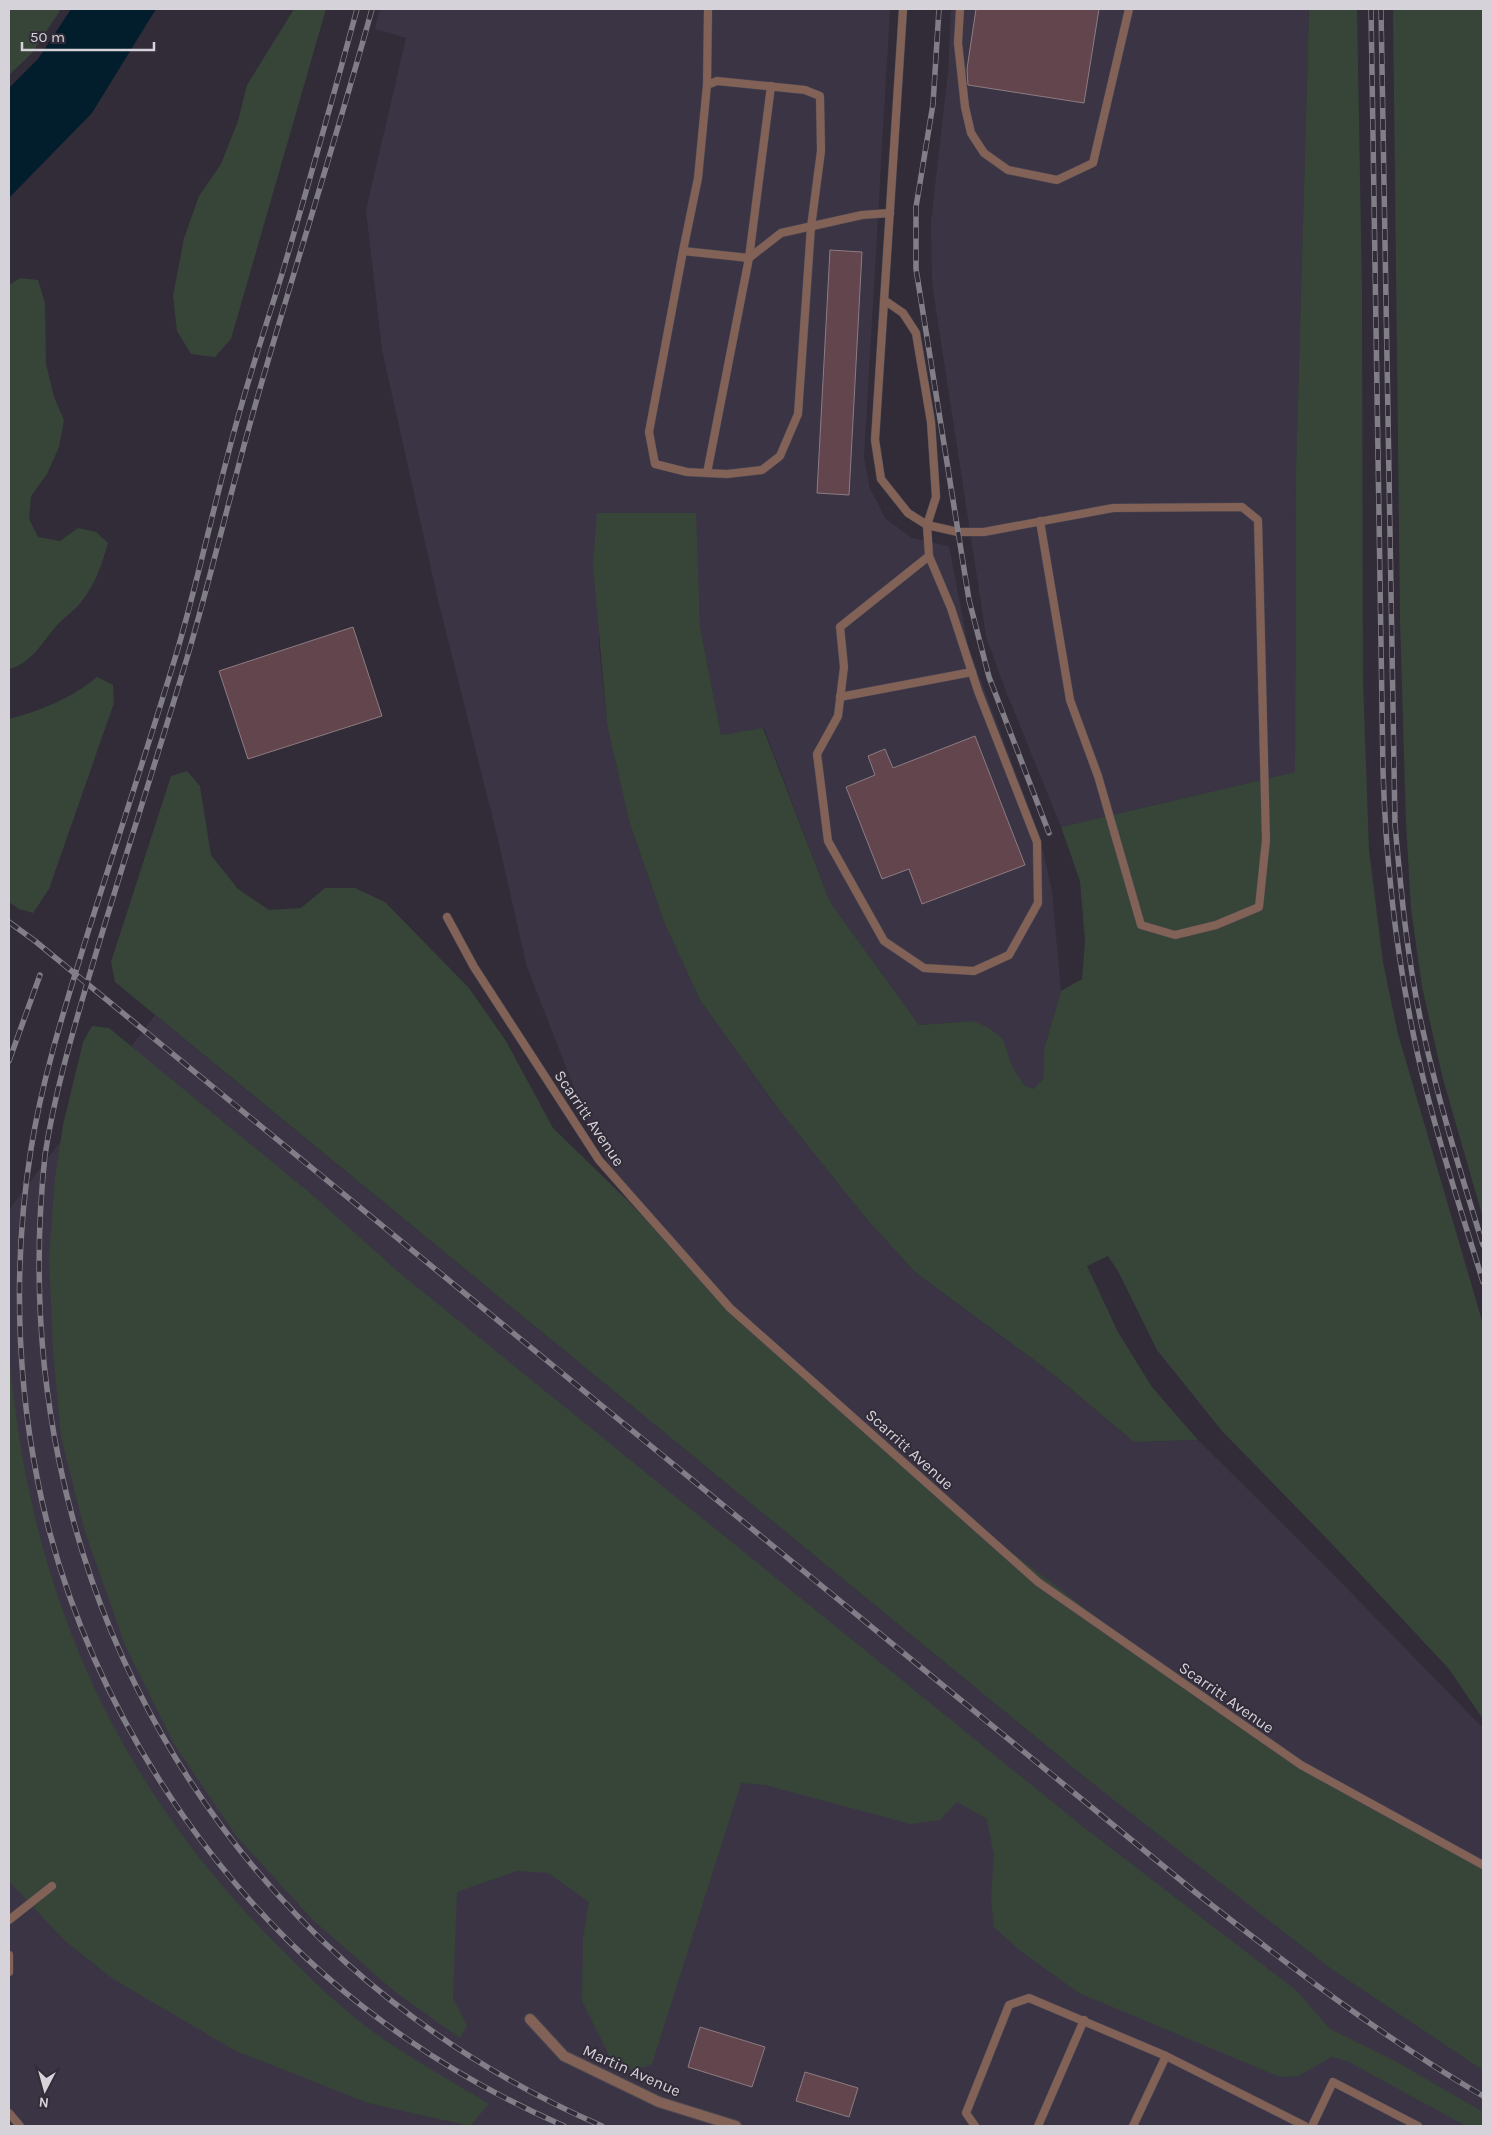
<svg xmlns="http://www.w3.org/2000/svg" width="1492" height="2135" viewBox="0 0 1492 2135" font-family="Karla,sans-serif">
<style>
.built{fill:#3b3445}
.green{fill:#364538}
.water{fill:#021d2b}
.building{fill:#63454e;stroke:#8d7c80}
.lines{fill:none;stroke-linecap:round;stroke-linejoin:round}
.lane-casing{stroke:#4b4752;stroke-width:9}
.street-casing{stroke:#4b4752;stroke-width:12}
.lane{stroke:#826256;stroke-width:8}
.street{stroke:#826256;stroke-width:10}
.rail-casing{stroke:#827e88;stroke-width:5.5}
.rail{stroke:#312c38;stroke-width:4;stroke-dasharray:11;stroke-linecap:butt}
.labels{text-anchor:middle;stroke-width:4;stroke-linejoin:round;paint-order:stroke}
.street-label{font-size:16px;fill:#d5d2d9;stroke:#312c38}
</style>
<rect width="100%" height="100%" fill="#312c38"/>
<g class="built">
<path d="M380,9H890L864,458L870,489L886,519L912,538L949,546L968,646L1040,837L1052,891L1061,991L1044,1049L1043,1079L1033,1089L1024,1085L1012,1066L1003,1039L974,1021L919,1025L830,902L764,728L721,735L700,626L695,513H597L599,647L607,724L629,821L664,922L700,1000L780,1111L864,1216L915,1272L1053,1374L1134,1442L1198,1440L1327,1568L1483,1728V1862L1255,1737L951,1506L746,1324L626,1199L586,1118L527,967L496,831L438,600L382,350L366,210L406,38L375,29Z"/>
<path d="M951,9H1309L1296,471L1295,772L1061,827L1005,689L986,636L932,283L931,222L948,72Z"/>
<path d="M155,1015L1087,1779L1483,2068V2126H9V1210Z"/>
</g>
<g class="green">
<path d="M9,9H61L32,53L9,75Z"/>
<path d="M294,9H326L231,339L215,357L191,354L177,331L173,296L184,238L199,196L221,164L238,121L247,85Z"/>
<path d="M1309,9H1357L1362,288L1363,680L1369,850L1383,962L1398,1034L1483,1324V1719L1449,1669L1332,1544L1222,1431L1157,1350L1119,1273L1108,1256L1087,1266L1118,1332L1152,1387L1198,1440L1134,1442L1053,1374L915,1272L864,1216L780,1111L700,1000L664,922L629,821L607,724L593,565L597,513H696L700,626L721,735L763,728L830,902L919,1025L974,1021L989,1028L1003,1039L1012,1066L1024,1085L1033,1089L1043,1079L1044,1049L1061,991L1082,979L1085,941L1080,881L1061,827L1295,772L1296,471Z"/>
<path d="M1393,9H1483V1218L1443,1079L1422,987L1411,909L1406,824L1400,618Z"/>
<path d="M20,278L38,280L45,303L46,364L54,397L64,420L59,447L47,474L31,496L29,519L38,537L60,541L78,528L96,532L108,543C102,564 95,585 81,602C75,610 66,616 59,623C44,639 32,664 9,669V285Z"/>
<path d="M97,677L113,685L114,703L49,889L33,913L19,909L9,902V719C42,710 70,699 97,677Z"/>
<path d="M187,771L200,786L211,855L238,889L269,910L301,908L325,888H355L385,902L469,988L506,1041L553,1128L626,1199L746,1324L951,1506L1255,1737L1483,1862V2070L1329,1967L1087,1779L115,982L111,962L171,776Z"/>
<path d="M92,1026L109,1028L310,1193L402,1275L1082,1826L1297,1991L1330,2029L1397,2062L1483,2112V2126H1466L1347,2061L1332,2057L1298,2076L1280,2077L1079,1993L1019,1950L994,1927L991,1900L994,1856L987,1819L957,1802L940,1820L911,1824L765,1785L741,1783L652,2064L633,2071L611,2059L582,2001L583,1939L589,1902L548,1873L517,1871L457,1892L453,1998L467,2026L460,2038L394,1991L313,1920L237,1837L174,1744L125,1645L85,1532L61,1437L53,1350L49,1258L55,1178L63,1125L83,1042Z"/>
<path d="M9,1305C9,1327 8,1351 11,1373C33,1593 113,1776 267,1935C299,1967 332,2001 368,2028C406,2056 449,2079 489,2104L470,2126L368,2103L236,2051L113,1979L64,1940L9,1881Z"/>
</g>
<path class="water" d="M71,9H156L92,113L9,198V88L38,59Z"/>
<g class="building">
<path d="M976,9H1099L1084,103L968,85L967,69Z"/>
<path d="M830,250L862,252L849,495L817,493Z"/>
<path d="M353,627L382,716L248,759L219,671Z"/>
<path d="M975,736L1025,865L922,904L909,869L882,879L846,787L875,775L868,756L885,749L893,768Z"/>
<path d="M700,2027L765,2047L752,2087L688,2067Z"/>
<path d="M805,2072L858,2088L849,2117L796,2101Z"/>
</g>
<g class="lines">
<g class="lane-casing">
<g id="lane">
<path d="M960,9L958,43L965,107L971,133L984,153L1008,170L1057,180L1093,163L1129,9"/>
<path d="M707,85L708,9"/>
<path d="M683,251L698,178L707,85L717,81L805,90L820,96L821,151L811,227L798,414L780,456L762,470L727,474L687,472L655,464L649,432L683,251L749,258L781,233L862,215L890,213"/>
<path d="M884,300L903,313L916,333L931,422L936,497L927,525L908,513L881,479L875,440L903,9"/>
<path d="M707,473L749,258L771,86"/>
<path d="M929,556L840,627L844,667L838,716L817,754L828,841L884,941L924,968L974,971L1009,955L1038,903L1037,842L978,691L951,608L929,556L927,525L958,532H984L1113,508L1242,507L1258,520L1266,840L1259,907L1216,925L1175,935L1141,925L1098,776L1070,700L1040,521"/>
<path d="M840,697L972,672"/>
<path d="M447,917L474,967L599,1160L730,1308L1038,1582L1301,1765L1483,1865"/>
<path d="M9,1920L52,1886"/>
<path d="M9,1955V1972"/>
<path d="M9,2113L20,2126"/>
<path d="M975,2126L966,2113L1009,2005L1029,1998L1166,2056L1305,2126"/>
<path d="M1038,2126L1084,2020"/>
<path d="M1133,2126L1166,2056"/>
<path d="M1312,2126L1333,2082L1418,2126"/>
</g>
</g>
<g class="street-casing">
<path id="street" d="M530,2019L564,2056L659,2102L736,2126"/>
</g>
<use href="#lane" class="lane"/>
<use href="#street" class="street"/>
<g class="rail-casing">
<g id="rail">
<path d="M357,9C333,98 308,186 282,274C269,316 255,358 243,400C218,484 201,571 176,655C148,747 118,838 89,929C67,1001 43,1074 31,1149C11,1274 17,1407 49,1530C103,1732 234,1921 407,2039C456,2073 509,2102 564,2126"/>
<path d="M372,9C335,144 291,278 253,413C230,494 211,577 187,658C155,765 120,872 88,980C71,1038 54,1096 45,1155C0,1575 217,1959 602,2126"/>
<path d="M939,9L933,104L916,207V269L969,600L989,677L1049,833"/>
<path d="M1371,9L1383,771C1386,867 1397,962 1418,1056C1435,1132 1460,1207 1483,1282"/>
<path d="M1381,9L1395,825C1401,891 1407,957 1421,1022C1437,1097 1460,1171 1483,1245"/>
<path d="M9,922L35,941L1195,1892C1288,1965 1382,2037 1483,2096"/>
<path d="M9,1061L40,975"/>
</g>
</g>
<use href="#rail" class="rail"/>
</g>
<g class="labels">
<g class="street-label">
<text transform="translate(590 1118) rotate(56)" y="6">Scarritt Avenue</text>
<text transform="translate(910 1449) rotate(42)" y="6">Scarritt Avenue</text>
<text transform="translate(1227 1697) rotate(35)" y="6">Scarritt Avenue</text>
<text transform="translate(632 2070) rotate(24)" y="6">Martin Avenue</text>
</g>
</g>
<rect width="1492" height="2135" fill="none" stroke="#d5d2d9" stroke-width="20"/>
<g transform="translate(45 2090) rotate(186)" stroke="#312c38" stroke-width="4" paint-order="stroke">
<path d="M0-4L9 19L0 12L-9 19Z" fill="#d5d2d9"/>
<text y="-8" font-size="14" font-weight="bold" text-anchor="middle" fill="#d5d2d9">N</text>
</g>
<path d="M22 42v8h132v-8" fill="none" stroke="#d5d2d9" stroke-width="2.5"/>
<text x="30" y="42" font-size="15" fill="#d5d2d9" stroke="#312c38" stroke-width="4" paint-order="stroke">50 m</text>
</svg>
